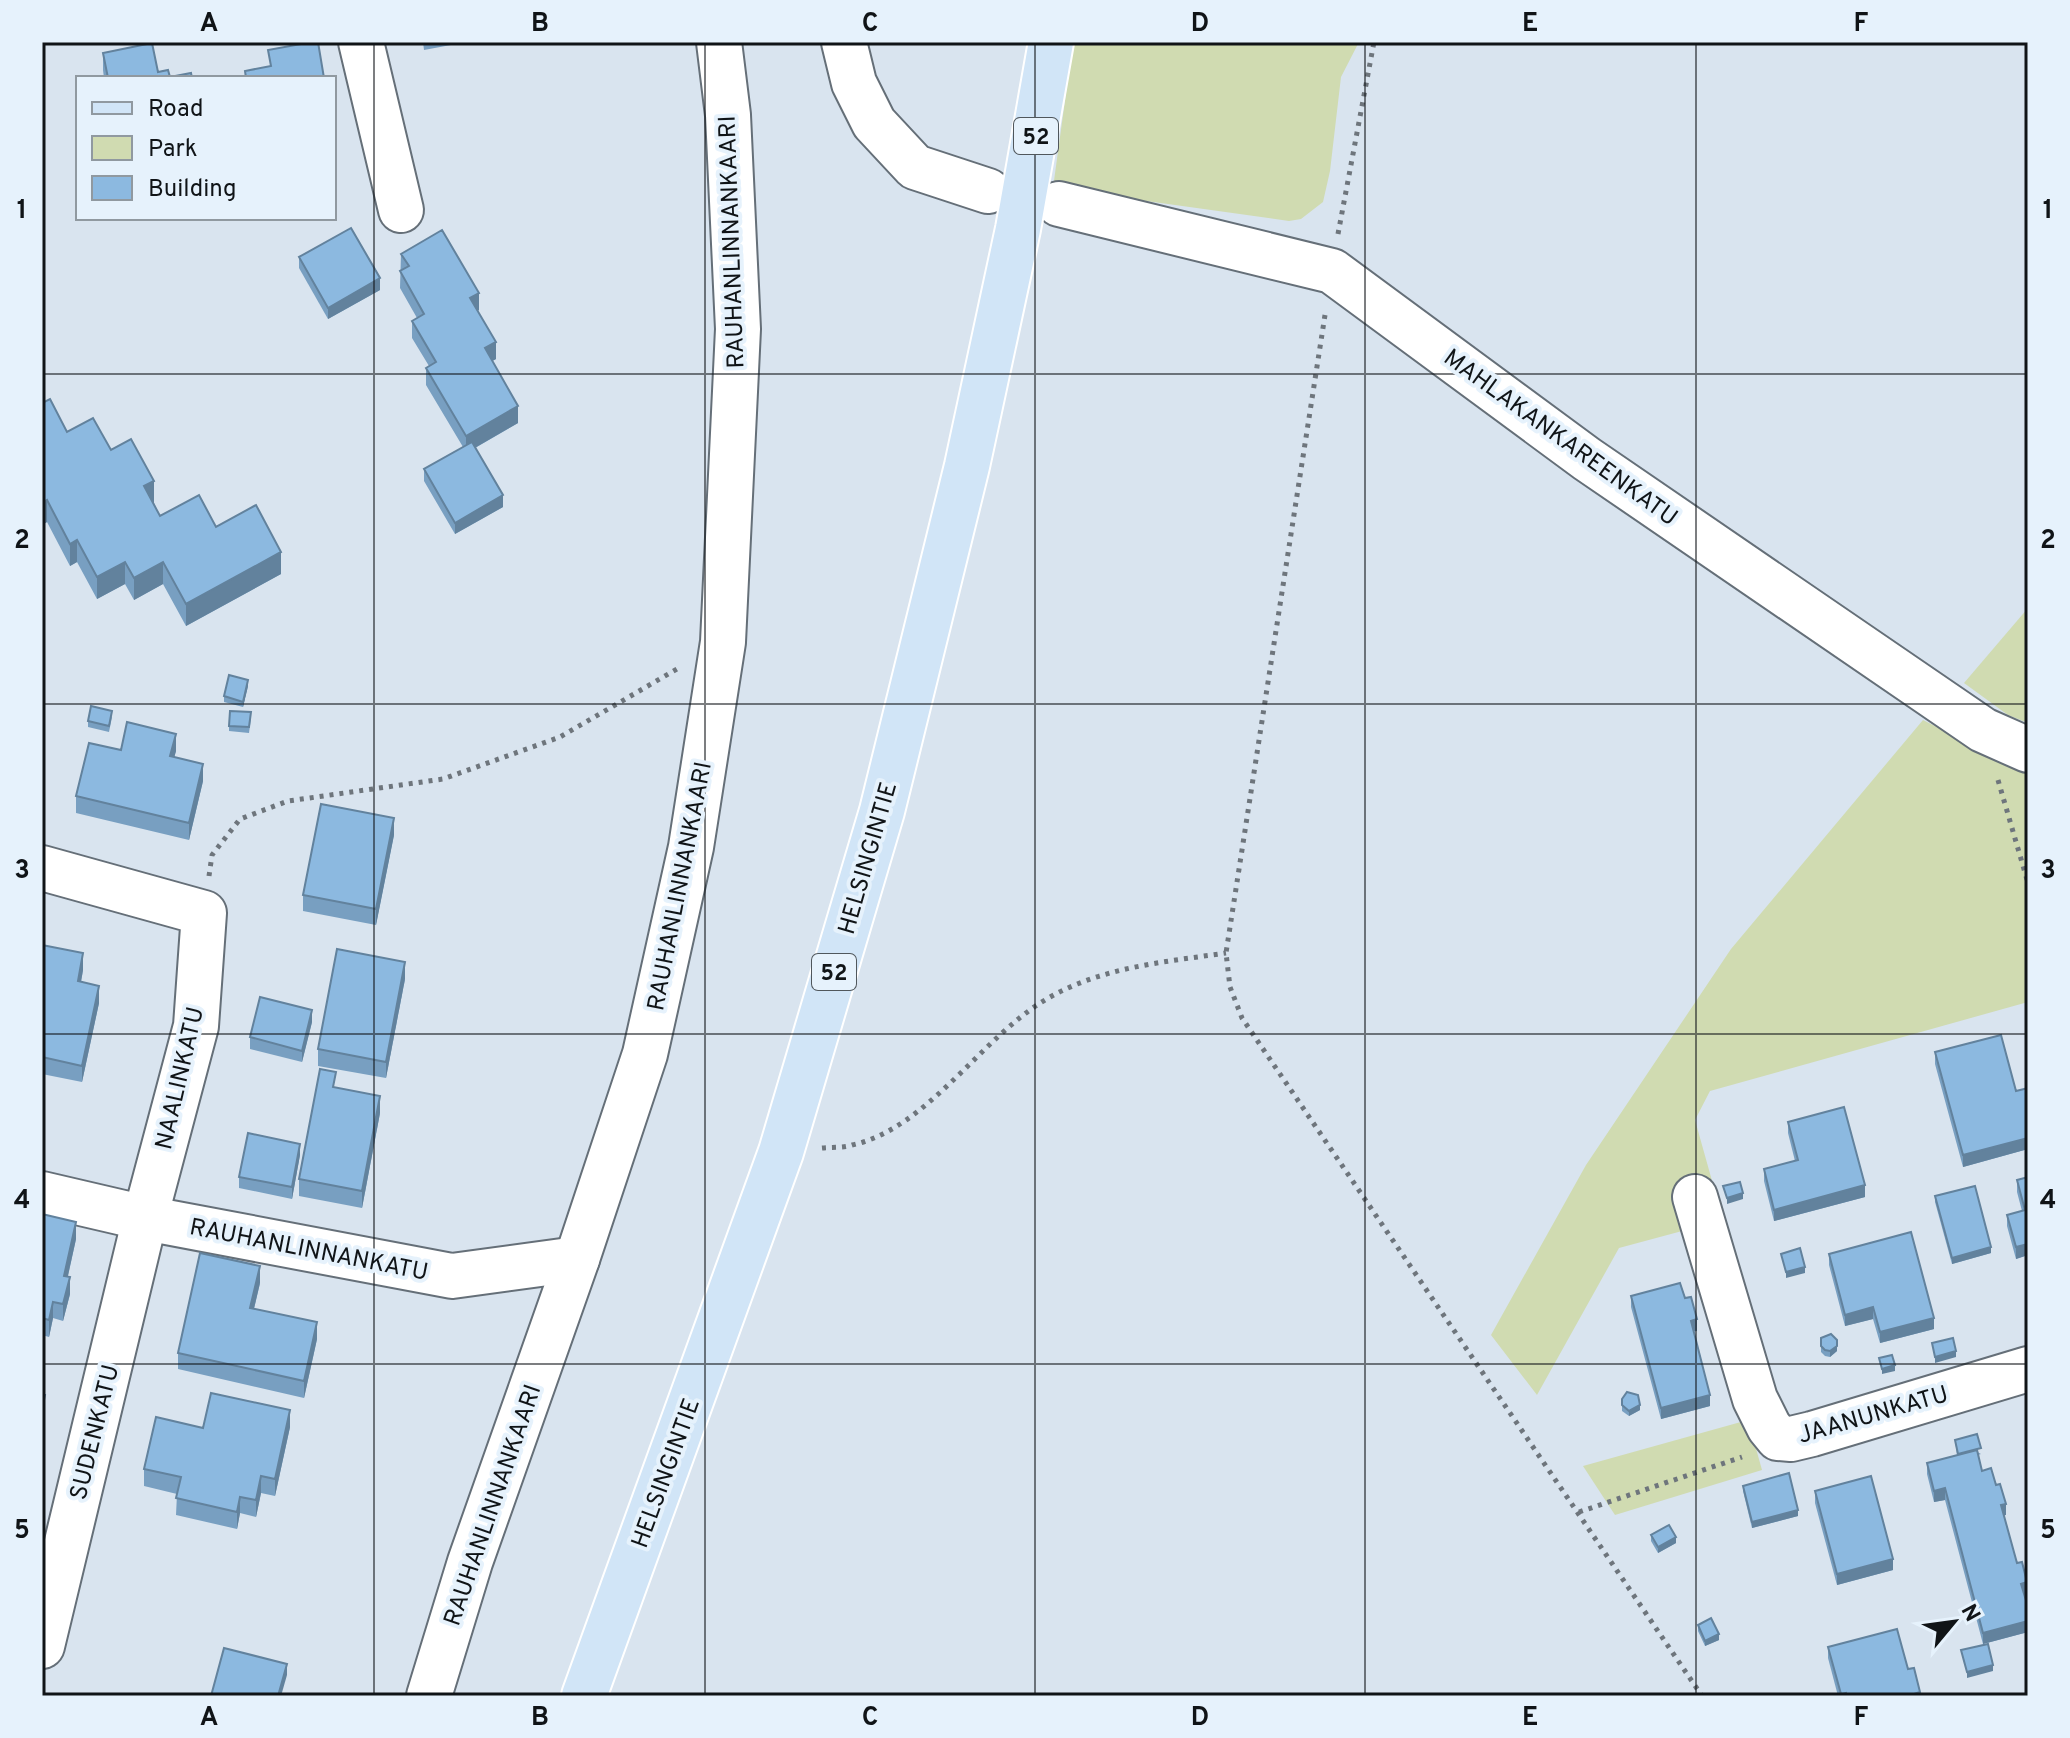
<svg xmlns="http://www.w3.org/2000/svg" width="2070" height="1738" viewBox="0 0 2070 1738" font-family="Overpass,sans-serif">
<style>
.green{fill:#d0dbb1}
.lines{fill:none;stroke-linecap:round;stroke-linejoin:round}
.minor-casing{stroke:#656f78;stroke-width:48}
.major-casing{stroke:#fff;stroke-width:48}
.path{stroke:#6e757c;stroke-width:5;stroke-dasharray:4 6;stroke-linecap:butt}
.minor{stroke:#fff;stroke-width:44}
.major{stroke:#d1e5f7;stroke-width:44}
.wall{fill:#789fc1}
.shaded-wall{fill:#62829d}
.building{fill:#8cb9e0;stroke:#62829d;stroke-width:2}
.grid{fill:none;stroke:#101417;stroke-width:2;stroke-opacity:0.55}
.labels{text-anchor:middle;stroke-width:8;stroke-linejoin:round;paint-order:stroke}
.shield{fill:#e6f2fc;stroke:#50575c;stroke-width:2}
.shield-label{font-size:22px;font-weight:bold;fill:#101417}
.street-label{font-size:24px;fill:#101417;stroke:#e6f2fc}
.neatline{fill:none;stroke:#101417;stroke-width:3}
.grid-label{font-size:26px;text-anchor:middle;font-weight:bold;fill:#101417}
</style>
<rect width="100%" height="100%" fill="#d9e4ef"/>
<g class="green">
<path d="M1073,42H1359L1341,77L1330,171L1323,202L1301,219L1289,221L1053,188Z"/>
<path d="M2028,608V723L2008,715L1964,683Z"/>
<path d="M1923,720L2028,773V1002L1710,1091L1695,1120L1723,1220L1619,1248L1537,1395L1491,1335L1586,1165L1731,949Z"/>
<path d="M1748,1420L1762,1470L1615,1515L1583,1466Z"/>
</g>
<g class="lines">
<g class="minor-casing">
<g id="minor">
<path d="M361,42L401,210"/>
<path d="M844,42L854,83L874,123L915,167L988,191"/>
<path d="M1059,204L1332,271L1587,459L1983,730L2028,750"/>
<path d="M42,868L204,913L196,1026L145,1218L42,1646"/>
<path d="M42,1194L145,1218L452,1276L577,1259"/>
<path d="M1695,1197L1755,1399L1769,1427L1778,1438L1791,1439L1812,1434L2028,1369"/>
<path d="M429,1696L470,1562L577,1259L645,1054L691,847L723,642L738,329L728,115L719,42"/>
</g>
</g>
<g class="major-casing">
<path id="major" d="M584,1696L781,1152L882,811L967,466L1018,229L1051,42"/>
</g>
<g class="path">
<path d="M1338,234L1374,42"/>
<path d="M1325,315L1226,953L1230,987L1242,1018L1702,1696"/>
<path d="M1998,780L2028,883"/>
<path d="M209,876L212,855L240,819L288,801L443,779L560,737L677,669"/>
<path d="M822,1148C832,1147 843,1148 852,1145C927,1129 981,1038 1045,1000C1100,967 1164,962 1226,953"/>
<path d="M1579,1512L1742,1457"/>
</g>
<use href="#minor" class="minor"/>
<use href="#major" class="major"/>
</g>
<g class="wall">
<path d="M423,42H467L424,50Z"/>
<path d="M103,53L158,72L170,77L192,78H104L103,70Z"/>
<path d="M401,254L479,310L477,311L496,359L492,361L518,423L475,448L503,507L455,534L424,481V469L463,447L426,385V368L429,366L412,338V321L417,318L400,288Z"/>
<path d="M299,257L380,290L328,319L299,268Z"/>
<path d="M42,403L67,432L111,450L154,503L160,516L216,527L281,574L186,626L163,584L134,600L125,584L97,599L77,562L70,566L47,522L42,525Z"/>
<path d="M248,686L243,707L224,702V696Z"/>
<path d="M112,717L109,732L88,727V721Z"/>
<path d="M251,718L249,733L229,731V726Z"/>
<path d="M121,750L176,751L174,757L203,781L189,840L76,813V796Z"/>
<path d="M394,835L376,925L303,911V895Z"/>
<path d="M42,945L83,970L81,982L99,1003L82,1082L42,1074Z"/>
<path d="M405,979L386,1078L318,1066V1049Z"/>
<path d="M312,1022L302,1062L250,1049V1037Z"/>
<path d="M1935,1052L2016,1091L2028,1088V1149L1963,1167L1935,1064Z"/>
<path d="M380,1113L362,1208L299,1196V1179Z"/>
<path d="M1788,1122L1865,1197L1774,1221L1764,1181V1169L1795,1161L1788,1133Z"/>
<path d="M300,1155L292,1199L239,1188V1177Z"/>
<path d="M2028,1177V1255L2016,1259L2007,1226V1215L2022,1211L2017,1192V1180Z"/>
<path d="M1935,1196L1991,1253L1952,1264L1935,1202Z"/>
<path d="M42,1214L76,1239L68,1276L70,1294L63,1321L53,1318L49,1337L42,1335Z"/>
<path d="M1829,1254L1934,1329L1880,1343L1873,1319L1845,1326L1829,1265Z"/>
<path d="M260,1283L254,1309L317,1339L304,1398L178,1369V1353Z"/>
<path d="M1631,1296L1685,1298L1697,1331H1694L1710,1406L1661,1419L1631,1307Z"/>
<path d="M1821,1338L1837,1340V1351L1830,1357L1825,1356L1821,1352Z"/>
<path d="M1622,1405L1640,1410L1629,1416L1622,1411Z"/>
<path d="M290,1427L275,1496L261,1493L256,1517L240,1513L237,1529L176,1515L177,1494L144,1486V1469L203,1428Z"/>
<path d="M1955,1440L1981,1454L1978,1455L1982,1471L1996,1485L2006,1515H2004L2017,1563L2027,1593L2024,1594L2028,1607V1632L1983,1644L1945,1500L1934,1502L1927,1474V1463L1957,1455Z"/>
<path d="M1743,1486L1798,1516L1752,1528L1743,1491Z"/>
<path d="M1815,1491L1893,1570L1837,1585L1815,1503Z"/>
<path d="M1651,1535L1676,1543L1658,1553L1651,1541Z"/>
<path d="M1698,1625L1719,1640L1705,1646L1698,1631Z"/>
<path d="M1828,1647L1908,1669L1920,1696H1838L1828,1658Z"/>
</g>
<g class="shaded-wall">
<path d="M380,278V290L328,319V308Z"/>
<path d="M479,293V310L470,315V298Z"/>
<path d="M496,342V359L485,365V348Z"/>
<path d="M518,406V423L466,453V436Z"/>
<path d="M154,481V503L144,508V486Z"/>
<path d="M503,495V507L455,534V523Z"/>
<path d="M47,500V522L42,525V503Z"/>
<path d="M77,540V562L70,566V544Z"/>
<path d="M281,552V574L186,626V604Z"/>
<path d="M125,562V584L97,599V577Z"/>
<path d="M163,562V584L134,600V578Z"/>
<path d="M248,680V686L243,707V702Z"/>
<path d="M176,734V751L170,773V756Z"/>
<path d="M203,764V781L189,840V823Z"/>
<path d="M394,818V835L376,925V909Z"/>
<path d="M83,953V970L78,998V981Z"/>
<path d="M405,962V979L386,1078V1062Z"/>
<path d="M99,986V1003L82,1082V1066Z"/>
<path d="M312,1010V1022L302,1062V1051Z"/>
<path d="M380,1096V1113L362,1208V1191Z"/>
<path d="M2028,1138V1149L1963,1167V1155Z"/>
<path d="M300,1144V1155L292,1199V1187Z"/>
<path d="M1865,1185V1197L1774,1221V1210Z"/>
<path d="M1743,1193V1199L1727,1204V1198Z"/>
<path d="M76,1222V1239L64,1293V1276Z"/>
<path d="M2028,1244V1255L2016,1259V1247Z"/>
<path d="M1991,1247V1253L1952,1264V1258Z"/>
<path d="M260,1266V1283L250,1325V1308Z"/>
<path d="M1805,1267V1273L1786,1278V1272Z"/>
<path d="M70,1277V1294L63,1321V1304Z"/>
<path d="M53,1302V1318L49,1337V1320Z"/>
<path d="M1873,1307V1319L1845,1326V1315Z"/>
<path d="M1934,1318V1329L1880,1343V1332Z"/>
<path d="M1697,1319V1331L1691,1332V1321Z"/>
<path d="M317,1322V1339L304,1398V1381Z"/>
<path d="M1837,1346V1351L1830,1357V1351Z"/>
<path d="M1956,1351V1357L1935,1363V1357Z"/>
<path d="M1895,1365V1371L1882,1374V1369Z"/>
<path d="M45,1395V1412L42,1427V1410Z"/>
<path d="M1710,1395V1406L1661,1419V1408Z"/>
<path d="M1640,1405V1410L1629,1416V1411Z"/>
<path d="M290,1410V1427L275,1496V1479Z"/>
<path d="M261,1476V1493L256,1517V1500Z"/>
<path d="M1945,1488V1500L1934,1502V1491Z"/>
<path d="M240,1497V1513L237,1529V1512Z"/>
<path d="M2006,1504V1515L2001,1516V1505Z"/>
<path d="M1798,1510V1516L1752,1528V1522Z"/>
<path d="M1676,1537V1543L1658,1553V1547Z"/>
<path d="M1893,1559V1570L1837,1585V1574Z"/>
<path d="M2027,1582V1593L2021,1595V1584Z"/>
<path d="M2028,1621V1632L1983,1644V1633Z"/>
<path d="M1719,1634V1640L1705,1646V1641Z"/>
<path d="M287,1664V1675L281,1696H278Z"/>
<path d="M1993,1665V1671L1967,1678V1672Z"/>
<path d="M1920,1692V1696H1908V1695Z"/>
</g>
<g class="building">
<path d="M312,42H318L324,78H246L245,71L271,66L268,50Z"/>
<path d="M152,43L158,72L168,70L170,77L191,73L192,78H108L103,53Z"/>
<path d="M351,228L380,278L328,308L299,257Z"/>
<path d="M442,230L479,293L470,298L496,342L485,348L518,406L466,436L426,368L436,362L412,321L424,314L400,271L409,266L401,254Z"/>
<path d="M50,399L67,432L93,418L111,450L131,439L154,481L144,486L160,516L199,495L216,527L256,505L281,552L186,604L163,562L134,578L125,562L97,577L77,540L70,544L47,500L42,503V403Z"/>
<path d="M472,442L503,495L455,523L424,469Z"/>
<path d="M229,675L248,680L243,702L224,696Z"/>
<path d="M91,706L112,711L109,726L88,721Z"/>
<path d="M230,711L251,712L249,727L229,726Z"/>
<path d="M127,722L176,734L170,756L203,764L189,823L76,796L89,743L121,750Z"/>
<path d="M321,804L394,818L376,909L303,895Z"/>
<path d="M42,945L83,953L78,981L99,986L82,1066L42,1057Z"/>
<path d="M337,949L405,962L386,1062L318,1049Z"/>
<path d="M260,997L312,1010L302,1051L250,1037Z"/>
<path d="M2001,1035L2016,1091L2028,1088V1138L1963,1155L1935,1052Z"/>
<path d="M320,1069L336,1072L333,1087L380,1096L362,1191L299,1179Z"/>
<path d="M1844,1107L1865,1185L1774,1210L1764,1169L1798,1160L1788,1122Z"/>
<path d="M248,1133L300,1144L292,1187L239,1177Z"/>
<path d="M2028,1177V1244L2016,1247L2007,1215L2025,1210L2017,1180Z"/>
<path d="M1740,1182L1743,1193L1727,1198L1723,1186Z"/>
<path d="M1975,1186L1991,1247L1952,1258L1935,1196Z"/>
<path d="M42,1214L76,1222L64,1276L70,1277L63,1304L53,1302L49,1320L42,1318Z"/>
<path d="M1911,1232L1934,1318L1880,1332L1873,1307L1845,1315L1829,1254Z"/>
<path d="M1800,1248L1805,1267L1786,1272L1781,1254Z"/>
<path d="M200,1253L260,1266L250,1308L317,1322L304,1381L178,1353Z"/>
<path d="M1680,1283L1685,1298L1691,1297L1697,1319L1691,1321L1710,1395L1661,1408L1631,1296Z"/>
<path d="M1831,1334L1837,1340V1346L1830,1351L1825,1350L1821,1346V1338Z"/>
<path d="M1953,1338L1956,1351L1935,1357L1932,1343Z"/>
<path d="M1892,1355L1895,1365L1882,1369L1879,1358Z"/>
<path d="M1627,1392L1638,1395L1640,1405L1629,1411L1622,1405V1399Z"/>
<path d="M211,1393L290,1410L275,1479L261,1476L256,1500L240,1497L237,1512L176,1498L181,1477L144,1469L156,1417L203,1428Z"/>
<path d="M42,1394L45,1395L42,1410Z"/>
<path d="M1977,1434L1981,1448L1958,1454L1955,1440Z"/>
<path d="M1977,1450L1982,1471L1991,1468L1996,1485L2000,1484L2006,1504L2001,1505L2017,1563L2022,1562L2027,1582L2021,1584L2028,1607V1621L1983,1633L1945,1488L1934,1491L1927,1463Z"/>
<path d="M1789,1473L1798,1510L1752,1522L1743,1486Z"/>
<path d="M1871,1476L1893,1559L1837,1574L1815,1491Z"/>
<path d="M1669,1525L1676,1537L1658,1547L1651,1535Z"/>
<path d="M1711,1618L1719,1634L1705,1641L1698,1625Z"/>
<path d="M1897,1629L1908,1669L1914,1668L1920,1692L1908,1696H1847L1846,1693L1841,1694L1828,1647Z"/>
<path d="M1988,1644L1993,1665L1967,1672L1961,1650Z"/>
<path d="M224,1648L287,1664L278,1696H211Z"/>
</g>
<path class="grid" d="M374,42V1696M705,42V1696M1035,42V1696M1365,42V1696M1696,42V1696M42,374H2028M42,704H2028M42,1034H2028M42,1364H2028"/>
<g class="labels">
<g class="shield">
<rect x="1014" y="118" width="44" height="36" rx="6"/>
<rect x="812" y="954" width="44" height="36" rx="6"/>
</g>
<g class="shield-label">
<text x="1036" y="144">52</text>
<text x="834" y="980">52</text>
</g>
<g class="street-label">
<text transform="translate(731 242) rotate(-92)" y="8">RAUHANLINNANKAARI</text>
<text transform="translate(1561 437) rotate(36)" y="8">MAHLAKANKAREENKATU</text>
<text transform="translate(867 858) rotate(-74)" y="8">HELSINGINTIE</text>
<text transform="translate(679 886) rotate(-79)" y="8">RAUHANLINNANKAARI</text>
<text transform="translate(179 1078) rotate(-77)" y="8">NAALINKATU</text>
<text transform="translate(309 1249) rotate(11)" y="8">RAUHANLINNANKATU</text>
<text transform="translate(1873 1414) rotate(-16)" y="8">JAANUNKATU</text>
<text transform="translate(94 1432) rotate(-76)" y="8">SUDENKATU</text>
<text transform="translate(665 1473) rotate(-70)" y="8">HELSINGINTIE</text>
<text transform="translate(492 1505) rotate(-71)" y="8">RAUHANLINNANKAARI</text>
</g>
</g>
<rect width="2070" height="1738" fill="none" stroke="#e6f2fc" stroke-width="88"/>
<rect x="76" y="76" width="260" height="144" fill="#e6f2fc" stroke="#9099a0" stroke-width="2"/>
<rect x="92" y="102" width="40" height="12" fill="#d1e5f7" stroke="#9099a0" stroke-width="2"/>
<text x="148" y="116" font-size="24" fill="#101417">Road</text>
<rect x="92" y="136" width="40" height="24" fill="#d0dbb1" stroke="#9099a0" stroke-width="2"/>
<text x="148" y="156" font-size="24" fill="#101417">Park</text>
<rect x="92" y="176" width="40" height="24" fill="#8cb9e0" stroke="#9099a0" stroke-width="2"/>
<text x="148" y="196" font-size="24" fill="#101417">Building</text>
<g transform="translate(1954 1622) rotate(61)" stroke="#e6f2fc" stroke-width="6" paint-order="stroke">
<path d="M0-6L14 30L0 20L-14 30Z" fill="#101417"/>
<text y="-12" font-size="22" font-weight="bold" text-anchor="middle" fill="#101417">N</text>
</g>
<rect x="44" y="44" width="1982" height="1650" class="neatline"/>
<g class="grid-label">
<text x="209" y="31">A</text>
<text x="540" y="31">B</text>
<text x="870" y="31">C</text>
<text x="1200" y="31">D</text>
<text x="1530" y="31">E</text>
<text x="1861" y="31">F</text>
<text x="22" y="218">1</text>
<text x="2048" y="218">1</text>
<text x="22" y="548">2</text>
<text x="2048" y="548">2</text>
<text x="22" y="878">3</text>
<text x="2048" y="878">3</text>
<text x="22" y="1208">4</text>
<text x="2048" y="1208">4</text>
<text x="22" y="1538">5</text>
<text x="2048" y="1538">5</text>
<text x="209" y="1725">A</text>
<text x="540" y="1725">B</text>
<text x="870" y="1725">C</text>
<text x="1200" y="1725">D</text>
<text x="1530" y="1725">E</text>
<text x="1861" y="1725">F</text>
</g>
</svg>
